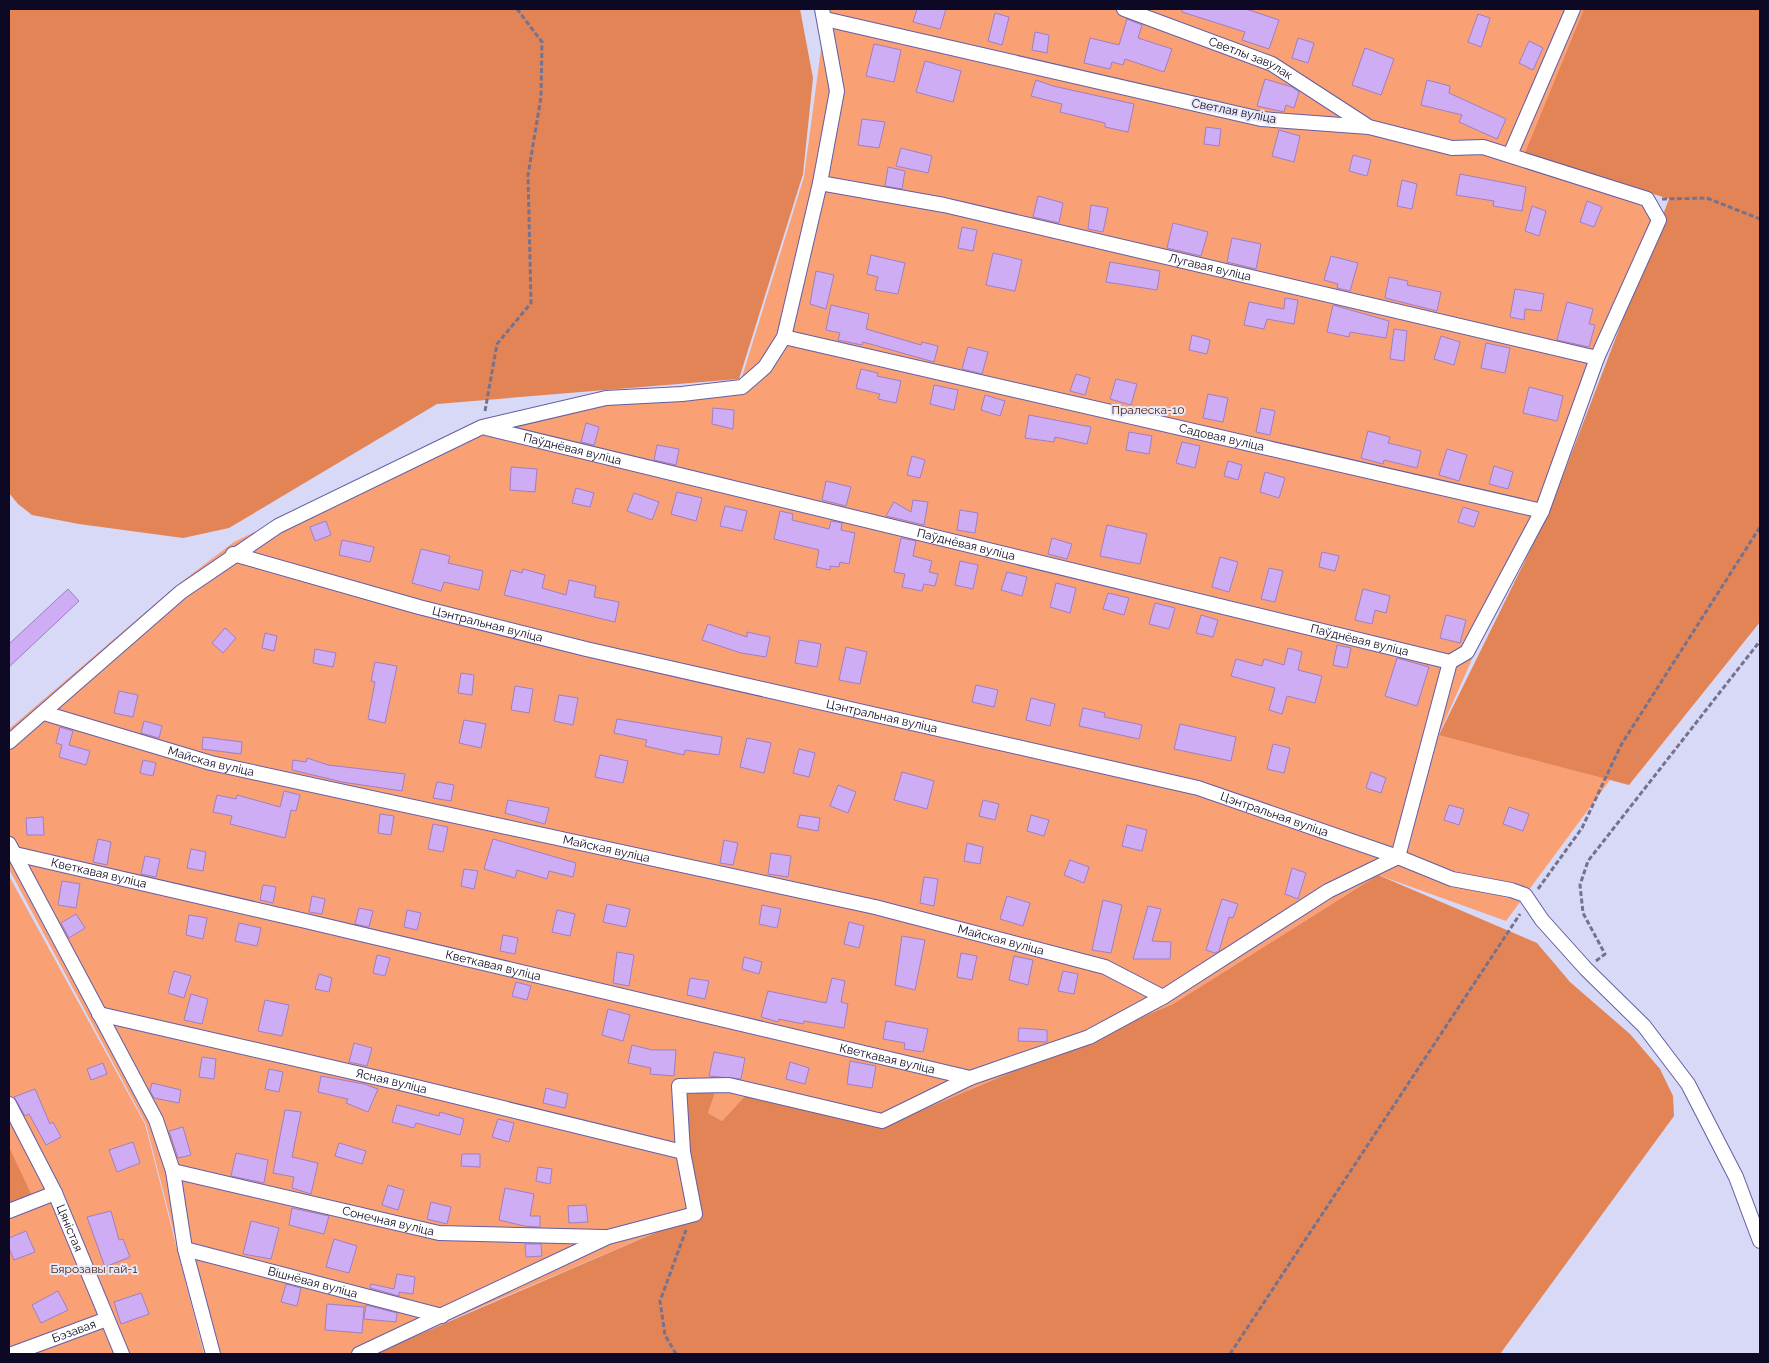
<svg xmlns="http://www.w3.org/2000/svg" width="1769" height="1363" viewBox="0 0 1769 1363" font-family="Raleway,sans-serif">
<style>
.green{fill:#f9a075}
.forest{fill:#e28456}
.building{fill:#cfadf4;stroke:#a07ec4}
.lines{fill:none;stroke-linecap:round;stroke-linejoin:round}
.street-casing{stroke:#645da3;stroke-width:16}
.path{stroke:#74728f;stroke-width:3;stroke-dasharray:5 2.5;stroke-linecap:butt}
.street{stroke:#fff;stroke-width:14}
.labels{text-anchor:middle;stroke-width:4;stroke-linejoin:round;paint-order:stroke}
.street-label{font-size:12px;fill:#0d0924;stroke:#e7e7f7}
.park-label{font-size:12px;fill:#48220f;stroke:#e7e7f7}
</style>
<rect width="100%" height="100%" fill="#d8d8f7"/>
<g class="green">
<path d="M823,9H1590L1533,156L1649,194L1667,218L1439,734L1610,780L1506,921L1378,875L1173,1004L908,1116L746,1095L722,1121L708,1113L716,1090L683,1095L694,1216L371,1354H205L146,1124L9,869V729L176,586L234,542L475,423L606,394L741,380L804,177L825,19Z"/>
<path d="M9,876L145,1124L204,1354H9Z"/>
</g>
<g class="forest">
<path d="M9,9H800L813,78L803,174L739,379L437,404L229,528L183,538L79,524L32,515L18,504L9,493Z"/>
<path d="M1584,9H1760V622L1629,785L1439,735L1549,512L1669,199L1525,153Z"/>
<path d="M1378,875L1537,943L1570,982L1630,1034L1660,1069L1673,1096L1674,1116L1500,1354H374L694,1216L683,1095L716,1090L708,1113L722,1121L746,1095L908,1116L1173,1004Z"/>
<path d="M9,1147L33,1198L9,1209Z"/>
</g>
<g class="building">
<path d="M917,9H946L940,29L913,22Z"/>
<path d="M1182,9H1246L1279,20L1269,49L1242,40L1245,32L1182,12Z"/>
<path d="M995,13L1009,17L1002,45L988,41Z"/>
<path d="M1478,14L1490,18L1481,47L1468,42Z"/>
<path d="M1127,19L1142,25L1138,38L1172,49L1164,72L1125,59L1123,65L1112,62L1110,69L1084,63L1090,38L1119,45Z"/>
<path d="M1035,32L1049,35L1047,53L1032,50Z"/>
<path d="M1298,38L1314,43L1308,63L1292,58Z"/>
<path d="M1529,41L1543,48L1533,70L1519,63Z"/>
<path d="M874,44L901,50L894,82L866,76Z"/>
<path d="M1365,48L1394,59L1381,95L1352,85Z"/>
<path d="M925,61L961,71L953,102L916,92Z"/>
<path d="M1265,79L1292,87L1299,92L1294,108L1286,105L1284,112L1257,106Z"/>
<path d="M1036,80L1053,86L1134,104L1128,132L1105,127V123L1060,112L1062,104L1031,96Z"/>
<path d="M1427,80L1450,86L1449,93L1506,119L1497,139L1459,122L1462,115L1421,105Z"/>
<path d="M862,119L885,122L879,148L858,145Z"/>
<path d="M1206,127L1221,129L1219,146L1204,144Z"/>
<path d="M1279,130L1300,136L1294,162L1272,156Z"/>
<path d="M901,148L932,156L928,173L896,166Z"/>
<path d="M1353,155L1371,160L1367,176L1349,171Z"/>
<path d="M888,167L905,171L902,189L885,186Z"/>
<path d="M1460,174L1526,187L1522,211L1493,206L1494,201L1456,195Z"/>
<path d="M1402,180L1417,184L1412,209L1397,206Z"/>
<path d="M1038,196L1063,203L1059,223L1033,217Z"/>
<path d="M1587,201L1602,207L1594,227L1580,222Z"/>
<path d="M1091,205L1108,208L1103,232L1088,229Z"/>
<path d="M1532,206L1546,211L1539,236L1525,231Z"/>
<path d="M1173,223L1208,232L1201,256L1167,248Z"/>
<path d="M962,227L977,230L973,251L958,248Z"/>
<path d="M1232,238L1261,244L1256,269L1227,262Z"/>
<path d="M993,253L1022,260L1015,291L986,285Z"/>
<path d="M871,255L905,263L898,294L875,290L878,277L867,274Z"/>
<path d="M1331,256L1358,263L1350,291L1337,288L1338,284L1324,280Z"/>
<path d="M1110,262L1160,271L1157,290L1106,282Z"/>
<path d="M816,271L834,275L826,309L810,304Z"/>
<path d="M1389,277L1408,281L1407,285L1441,292L1437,311L1385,298Z"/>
<path d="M1515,289L1544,294L1541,311L1525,309L1524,320L1510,317Z"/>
<path d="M1285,298L1298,300L1294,324L1267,319L1264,329L1244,325L1249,302L1284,309Z"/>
<path d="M1567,302L1593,309L1589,324L1595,325L1589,347L1557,340Z"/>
<path d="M831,305L869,314L866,329L921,345L922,342L938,346L934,362L863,342L862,345L838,340L840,333L826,330Z"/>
<path d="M1333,305L1389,321L1386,338L1350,332L1349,337L1327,332Z"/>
<path d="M1394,329L1407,331L1404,361L1390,359Z"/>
<path d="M1192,335L1210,340L1207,354L1189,350Z"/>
<path d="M1441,336L1460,342L1454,365L1434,359Z"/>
<path d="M1486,343L1510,348L1505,373L1481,368Z"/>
<path d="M968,347L988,352L982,374L962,369Z"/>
<path d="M861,369L878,373L877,376L901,381L896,403L878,399L880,394L856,388Z"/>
<path d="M1076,374L1090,378L1085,395L1070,391Z"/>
<path d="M1116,379L1137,384L1131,405L1110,399Z"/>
<path d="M934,385L958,390L954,410L930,404Z"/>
<path d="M1529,387L1563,396L1557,421L1523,413Z"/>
<path d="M1208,394L1228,398L1223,422L1203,418Z"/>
<path d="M985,395L1005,401L1000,416L981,410Z"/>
<path d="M713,408L734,410L733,429L712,424Z"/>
<path d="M1261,408L1275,411L1270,435L1256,432Z"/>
<path d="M1029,415L1091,427L1087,444L1055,437L1054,442L1025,438Z"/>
<path d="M586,423L599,427L594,445L581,442Z"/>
<path d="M1368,431L1390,437L1388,443L1421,451L1417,468L1384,460L1383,464L1361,458Z"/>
<path d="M1129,432L1152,436L1149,454L1126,450Z"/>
<path d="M1182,442L1200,446L1195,468L1176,463Z"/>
<path d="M657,445L679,449L676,465L654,460Z"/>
<path d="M1447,449L1467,455L1459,481L1439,475Z"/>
<path d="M912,456L925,460L920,478L907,475Z"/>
<path d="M1228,461L1242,465L1238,480L1224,476Z"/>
<path d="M1494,466L1513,472L1508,489L1489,484Z"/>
<path d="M511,467L537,469L535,492L510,490Z"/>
<path d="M1265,472L1285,478L1279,498L1260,492Z"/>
<path d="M826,481L851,487L846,506L822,500Z"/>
<path d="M576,488L594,493L590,507L572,503Z"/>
<path d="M677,492L702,498L696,521L671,514Z"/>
<path d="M634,493L659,502L652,520L627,511Z"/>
<path d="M913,500L928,502L924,525L886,516L894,502L911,512Z"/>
<path d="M725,506L747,511L742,531L720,526Z"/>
<path d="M1463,507L1479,512L1474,527L1458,522Z"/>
<path d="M960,510L978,513L975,533L957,530Z"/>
<path d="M780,511L793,514L792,520L829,529L831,521L842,523L841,530L855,533L849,564L840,562L839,567L830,566V570L816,567L819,550L774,539Z"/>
<path d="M326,521L331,535L315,541L310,527Z"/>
<path d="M1107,525L1147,534L1140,564L1100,556Z"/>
<path d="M901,538L916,541L913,556L932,561L929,572L938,574L935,586L924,584L922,591L902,587L905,574L894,572Z"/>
<path d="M1052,538L1072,544L1067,559L1048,554Z"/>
<path d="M342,540L374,547L370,562L339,555Z"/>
<path d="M421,549L450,556L448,563L483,571L479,590L444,582L441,591L412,583Z"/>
<path d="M1322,552L1339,556L1335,571L1319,567Z"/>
<path d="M1220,557L1238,562L1229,592L1212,587Z"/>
<path d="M960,561L978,565L973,589L955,585Z"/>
<path d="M1269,568L1283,571L1275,602L1261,599Z"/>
<path d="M523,569L545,575L542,588L566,595L569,580L596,586L594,597L619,602L615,622L504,595L511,570L522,573Z"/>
<path d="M1007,572L1027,577L1022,596L1001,590Z"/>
<path d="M1056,583L1076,588L1070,613L1050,607Z"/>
<path d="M68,589L79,601L9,667V644Z"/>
<path d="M1363,589L1390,596L1386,613L1375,610L1372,624L1355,620Z"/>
<path d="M1108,593L1129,598L1124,615L1103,609Z"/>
<path d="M1155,603L1175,608L1169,629L1149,624Z"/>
<path d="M1201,615L1218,620L1213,637L1196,633Z"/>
<path d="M1446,615L1466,620L1460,643L1440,638Z"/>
<path d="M708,624L747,637V632L770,637L766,657L741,653L702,640Z"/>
<path d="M225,628L236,638L223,653L212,643Z"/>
<path d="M265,633L277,636L274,651L262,648Z"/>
<path d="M799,640L821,644L817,667L795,663Z"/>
<path d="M1337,645L1351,648L1347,668L1333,665Z"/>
<path d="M846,647L867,652L860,684L839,680Z"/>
<path d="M1288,648L1302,652L1298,670L1322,676L1315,703L1287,696L1282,714L1269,710L1275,688L1231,676L1236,659L1262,666L1264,659L1284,665Z"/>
<path d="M315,649L336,653L333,667L313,663Z"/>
<path d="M1397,658L1429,667L1417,706L1385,696Z"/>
<path d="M375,662L397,666L385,723L368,719L375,682L371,681Z"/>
<path d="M461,673L474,675L472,695L458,693Z"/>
<path d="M976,685L998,690L994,707L972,702Z"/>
<path d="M515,686L533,689L529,713L511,710Z"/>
<path d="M119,691L138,695L133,717L114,713Z"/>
<path d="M559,695L578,698L573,725L554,721Z"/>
<path d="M1031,698L1055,704L1050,726L1026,720Z"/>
<path d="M1083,708L1105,713L1104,717L1142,725L1139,739L1079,726Z"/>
<path d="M617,719L722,737L719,755L685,750L684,755L645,746L647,740L614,733Z"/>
<path d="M464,720L486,724L481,748L459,743Z"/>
<path d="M144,721L162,726L159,738L141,733Z"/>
<path d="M1180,724L1236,737L1231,761L1174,749Z"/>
<path d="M60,727L73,731L69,745L90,751L86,765L59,757L62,745L56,743Z"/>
<path d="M203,737L242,742L241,754L202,749Z"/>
<path d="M747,738L771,743L764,773L740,767Z"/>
<path d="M1273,744L1290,748L1284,773L1267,769Z"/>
<path d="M799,749L815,753L809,777L793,773Z"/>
<path d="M600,755L628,761L623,783L595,777Z"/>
<path d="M307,758L328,765L405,774L402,791L342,782L292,770L293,760L306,762Z"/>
<path d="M143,760L156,763L153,776L140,773Z"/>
<path d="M902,772L934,781L927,809L894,800Z"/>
<path d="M1371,772L1386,778L1381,793L1366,788Z"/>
<path d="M437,782L454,785L451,801L433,798Z"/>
<path d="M838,785L856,792L848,813L830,806Z"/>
<path d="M284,791L300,795L296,811L291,810L285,838L230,824L232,816L213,812L217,795L236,799L237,795L280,807Z"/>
<path d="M508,800L549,808L545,824L505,813Z"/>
<path d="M983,800L999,804L995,820L979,816Z"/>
<path d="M1449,805L1464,809L1459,825L1444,820Z"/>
<path d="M1509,807L1529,814L1523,831L1503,824Z"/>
<path d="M380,814L394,816L391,835L378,833Z"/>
<path d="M800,815L820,818L818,831L797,827Z"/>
<path d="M1031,815L1049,820L1044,836L1027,831Z"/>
<path d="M43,817L44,835H27L26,818Z"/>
<path d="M433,824L448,827L443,852L428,849Z"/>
<path d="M1127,825L1147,830L1142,851L1122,846Z"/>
<path d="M98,839L111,842L107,865L93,862Z"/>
<path d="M493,839L576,863L573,877L549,871L547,879L517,870L515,878L484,869Z"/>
<path d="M724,840L738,843L733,865L720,863Z"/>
<path d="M967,843L983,847L980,864L964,861Z"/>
<path d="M191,849L206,852L203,871L187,868Z"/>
<path d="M771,853L791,856L788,877L768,874Z"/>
<path d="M145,856L160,859L156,877L141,874Z"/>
<path d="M1070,860L1089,867L1084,883L1064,875Z"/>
<path d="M1292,868L1306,873L1298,899L1285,894Z"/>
<path d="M464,869L478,871L474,889L461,886Z"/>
<path d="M924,877L938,879L934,906L920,903Z"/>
<path d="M62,881L80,884L76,908L58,905Z"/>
<path d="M263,885L276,887L273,903L260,900Z"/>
<path d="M312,896L325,899L322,914L309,912Z"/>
<path d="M1007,896L1030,903L1023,926L1000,919Z"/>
<path d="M1222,899L1238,904L1233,918L1229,917L1219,951L1215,953L1206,950Z"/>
<path d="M1103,900L1122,905L1111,953L1092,950Z"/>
<path d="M607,904L630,909L626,927L603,922Z"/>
<path d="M762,905L781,909L777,928L759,924Z"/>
<path d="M1148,906L1161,909L1152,941L1171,942L1170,959H1133Z"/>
<path d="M359,908L373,911L369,927L355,924Z"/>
<path d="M407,910L421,913L417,930L404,927Z"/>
<path d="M557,910L575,914L570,936L552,932Z"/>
<path d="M76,914L85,928L69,938L61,923Z"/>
<path d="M189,915L207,918L203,939L186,935Z"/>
<path d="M849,922L864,926L859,948L844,944Z"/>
<path d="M239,923L261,928L257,946L235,941Z"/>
<path d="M503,935L518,938L515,954L500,951Z"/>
<path d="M902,936L925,940L915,990L895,985Z"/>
<path d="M617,952L634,955L629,986L613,983Z"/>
<path d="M961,953L977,956L972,980L957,977Z"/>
<path d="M377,955L390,958L385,976L373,973Z"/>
<path d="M1014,956L1033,960L1028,985L1009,980Z"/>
<path d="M744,957L762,962L759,974L742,969Z"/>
<path d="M174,971L191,976L184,998L168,993Z"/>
<path d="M1063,971L1078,974L1074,994L1058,991Z"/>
<path d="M319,974L332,978L329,992L315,989Z"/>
<path d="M690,978L709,981L705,999L687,995Z"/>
<path d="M832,978L845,981L841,1002L848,1004L844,1028L804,1021L803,1024L779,1019L778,1022L761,1017L768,991L826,1003Z"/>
<path d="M516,982L531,986L527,1000L512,996Z"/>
<path d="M191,994L208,999L202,1024L184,1020Z"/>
<path d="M265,1000L289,1005L282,1036L258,1031Z"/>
<path d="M608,1009L630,1015L623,1041L602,1035Z"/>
<path d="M886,1021L928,1029L923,1052L904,1049L905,1043L883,1039Z"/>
<path d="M1019,1028L1047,1030V1042L1018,1041Z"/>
<path d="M354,1043L372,1048L367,1066L349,1062Z"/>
<path d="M632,1045L652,1050H676L674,1076L650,1074L651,1068L628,1063Z"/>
<path d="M714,1052L745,1058L741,1079L709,1076Z"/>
<path d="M202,1057L216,1059L214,1079L199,1077Z"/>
<path d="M850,1061L876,1066L872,1088L847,1084Z"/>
<path d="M790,1062L809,1068L805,1084L786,1079Z"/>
<path d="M103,1063L107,1074L91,1080L87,1069Z"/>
<path d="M269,1069L283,1072L279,1092L265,1089Z"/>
<path d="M321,1076L364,1084L378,1089L368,1112L346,1103L348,1099L318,1092Z"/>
<path d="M152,1083L181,1090L179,1103L154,1098L150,1091Z"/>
<path d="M546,1088L568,1094L565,1108L543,1103Z"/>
<path d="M35,1089L50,1124L53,1122L61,1137L46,1145L29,1114L25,1116L14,1097Z"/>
<path d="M397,1105L439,1116L440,1112L464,1119L460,1135L416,1123L414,1128L392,1122Z"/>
<path d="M285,1110L301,1112L292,1157L318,1163L311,1194L292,1188L294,1177L273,1173Z"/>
<path d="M498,1119L514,1123L509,1142L492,1137Z"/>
<path d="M183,1127L191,1155L178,1158L169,1131Z"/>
<path d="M133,1142L140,1163L117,1172L109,1150Z"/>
<path d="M339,1143L366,1151L362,1164L335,1156Z"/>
<path d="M236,1153L268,1160L264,1183L231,1176Z"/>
<path d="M462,1154H480V1167L461,1166Z"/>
<path d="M538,1167L552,1169L550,1184L536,1181Z"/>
<path d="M388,1185L404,1190L398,1210L382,1205Z"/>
<path d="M505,1188L534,1194L530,1216H540V1227L524,1226L499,1220Z"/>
<path d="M431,1202L451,1207L447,1224L427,1219Z"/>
<path d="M586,1205L588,1222L569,1223L568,1206Z"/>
<path d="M292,1208L329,1216L324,1234L289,1225Z"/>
<path d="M111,1211L119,1240L123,1239L130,1257L105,1267L87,1217Z"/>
<path d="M251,1221L279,1228L271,1259L243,1254Z"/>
<path d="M26,1231L35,1252L14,1260L9,1248V1238Z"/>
<path d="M334,1239L357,1246L349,1273L326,1267Z"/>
<path d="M525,1244H541L542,1256L526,1257Z"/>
<path d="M397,1274L415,1277L413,1294L399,1292V1296L370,1288L371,1284L394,1289Z"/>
<path d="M286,1284L301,1288L297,1306L281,1302Z"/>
<path d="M58,1291L68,1310L41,1323L32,1305Z"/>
<path d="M141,1293L149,1314L121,1324L114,1302Z"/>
<path d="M327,1304L364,1307L362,1333L325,1330Z"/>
<path d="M366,1305L397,1313L396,1322L364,1319Z"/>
</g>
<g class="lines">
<g class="street-casing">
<g id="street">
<path id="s1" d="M1124,9L1272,64L1366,125"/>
<path d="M1510,155L1573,9"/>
<path id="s2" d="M820,183L944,205L1597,358"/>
<path id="s3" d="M784,337L1542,511"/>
<path id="s4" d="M486,428L1450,662"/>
<path id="s5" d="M233,554L419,607L586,649L1198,788L1398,857L1452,879L1511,890L1525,895L1542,920L1586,969L1644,1026L1688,1084L1736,1177L1760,1241"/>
<path id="s6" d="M44,713L211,763L875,907L1105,967L1163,997"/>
<path d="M9,742L181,592L278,526L482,427L606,398L682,394L742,387L765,367L784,337L820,183L837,91L822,9"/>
<path d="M9,844L156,1120L173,1171L185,1249L213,1354"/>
<path id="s7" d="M15,854C334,926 652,1004 970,1078"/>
<path id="s8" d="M99,1014L400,1083L683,1152"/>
<path id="s9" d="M9,1104L55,1193L122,1354"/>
<path id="s10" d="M173,1171L439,1233L604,1237"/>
<path d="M9,1211L55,1193"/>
<path id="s11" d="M185,1249L442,1316"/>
<path id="s12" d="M12,1354L107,1319"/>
<path d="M359,1354L608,1237L695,1214L683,1152L679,1086L729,1085L882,1121L970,1078L1089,1037L1163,997L1328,891L1398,857L1450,662L1467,652L1542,511L1597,358L1659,220L1647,199L1483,147L1452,148L1369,127L1261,119L825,19"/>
</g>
</g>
<g class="path">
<path d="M1662,199L1707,198L1760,219"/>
<path d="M485,411L497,344L531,303L528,175L541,97L542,42L517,9"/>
<path d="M1538,889L1582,828L1621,745L1760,527"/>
<path d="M1596,961L1605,954L1583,913L1580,885L1588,861L1760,641"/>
<path d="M676,1354L665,1335L660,1301L686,1230"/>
<path d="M1230,1354L1520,914"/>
</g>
<use href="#street" class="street"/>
</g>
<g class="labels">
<g class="street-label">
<text dy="4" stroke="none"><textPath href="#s1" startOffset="136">Светлы завулак</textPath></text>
<text transform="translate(1234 111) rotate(11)" y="4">Светлая вуліца</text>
<text dy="4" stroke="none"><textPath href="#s2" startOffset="399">Лугавая вуліца</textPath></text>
<text dy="4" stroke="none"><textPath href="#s3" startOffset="449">Садовая вуліца</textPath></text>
<text dy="4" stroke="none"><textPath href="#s4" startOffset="89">Паўднёвая вуліца</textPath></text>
<text dy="4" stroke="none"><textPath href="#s4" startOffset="494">Паўднёвая вуліца</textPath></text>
<text dy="4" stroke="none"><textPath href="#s5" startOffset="264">Цэнтральная вуліца</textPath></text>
<text dy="4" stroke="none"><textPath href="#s4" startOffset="899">Паўднёвая вуліца</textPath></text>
<text dy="4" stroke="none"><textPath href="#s5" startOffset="669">Цэнтральная вуліца</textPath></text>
<text dy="4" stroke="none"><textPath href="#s6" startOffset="174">Майская вуліца</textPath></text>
<text dy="4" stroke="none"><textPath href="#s5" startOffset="1074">Цэнтральная вуліца</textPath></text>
<text dy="4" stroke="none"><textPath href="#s6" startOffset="579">Майская вуліца</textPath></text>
<text dy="4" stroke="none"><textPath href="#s7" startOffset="86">Кветкавая вуліца</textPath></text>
<text dy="4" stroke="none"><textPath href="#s6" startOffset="984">Майская вуліца</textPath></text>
<text dy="4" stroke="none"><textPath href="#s7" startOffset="491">Кветкавая вуліца</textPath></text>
<text dy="4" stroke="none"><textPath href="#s7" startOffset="896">Кветкавая вуліца</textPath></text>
<text dy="4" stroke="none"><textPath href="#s8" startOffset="300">Ясная вуліца</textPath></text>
<text dy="4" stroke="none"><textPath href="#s10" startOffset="221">Сонечная вуліца</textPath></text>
<text dy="4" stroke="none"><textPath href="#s9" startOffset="138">Цяністая</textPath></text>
<text dy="4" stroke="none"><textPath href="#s11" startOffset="132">Вішнёвая вуліца</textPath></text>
<text dy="4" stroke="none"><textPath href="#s12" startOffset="66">Бэзавая</textPath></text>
</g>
<g class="park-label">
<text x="1148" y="414">Пралеска-10</text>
<text x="94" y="1273">Бярозавы гай-1</text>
</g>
</g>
<rect width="1769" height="1363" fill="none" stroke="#0d0924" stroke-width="20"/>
</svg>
